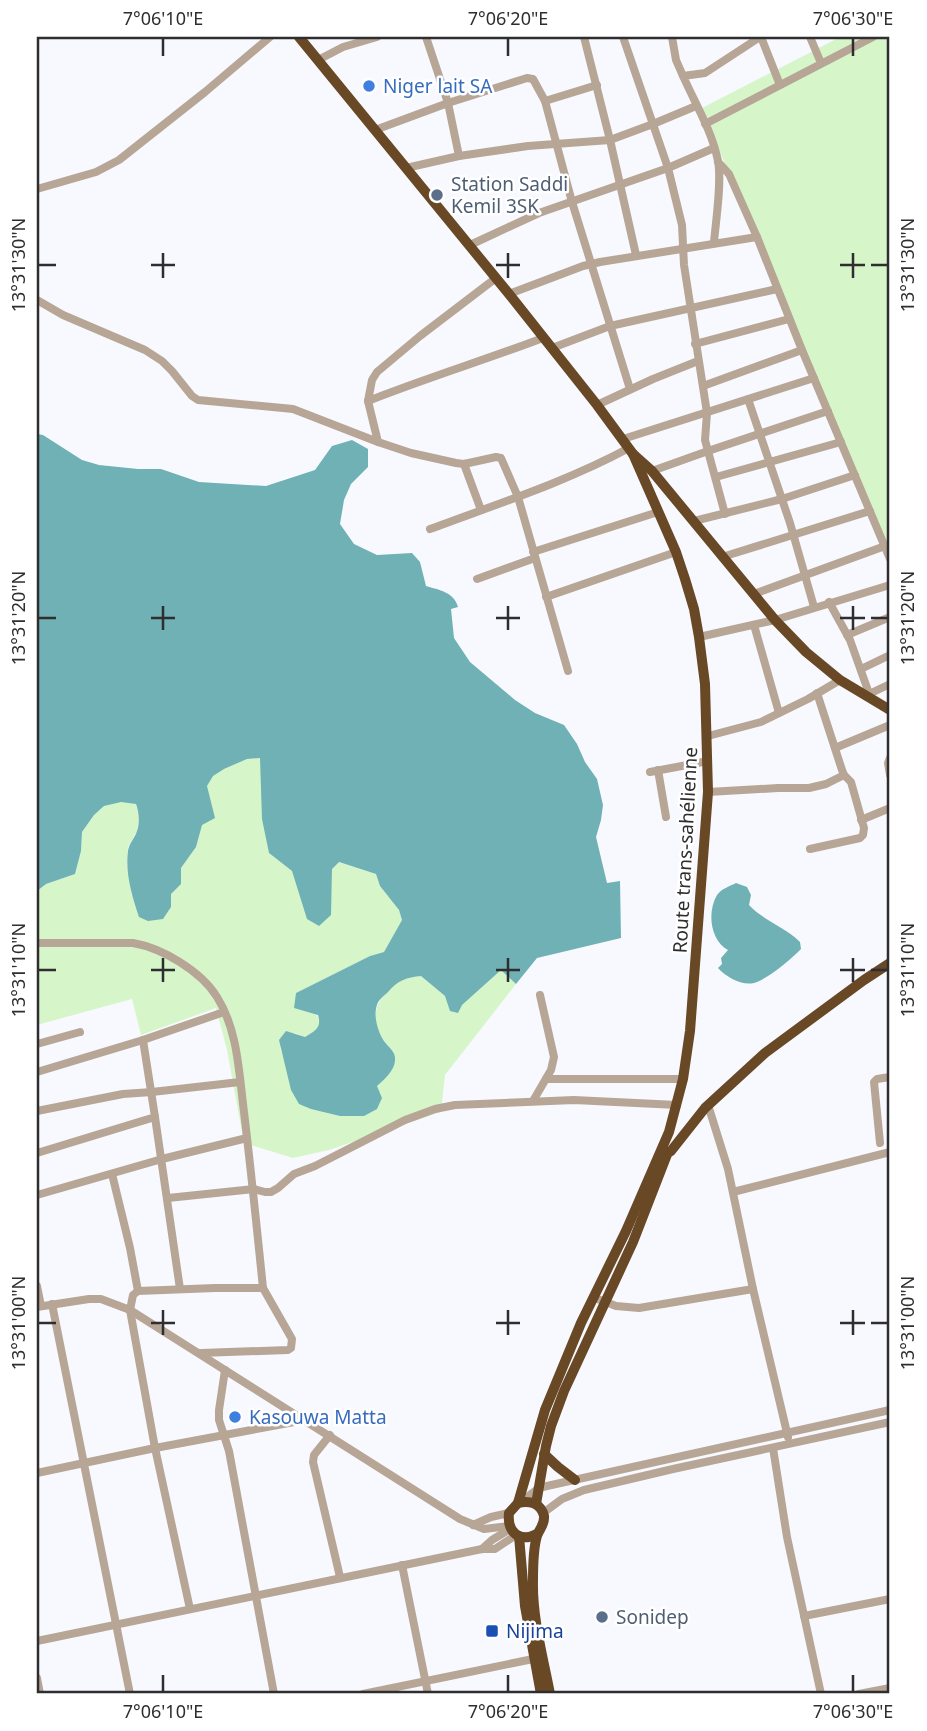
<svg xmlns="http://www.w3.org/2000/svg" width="927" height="1731" viewBox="0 0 927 1731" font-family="'Noto Sans',sans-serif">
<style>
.green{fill:#d6f6ca}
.water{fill:#6fb1b4}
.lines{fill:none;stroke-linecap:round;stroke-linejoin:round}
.minor{stroke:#b7a696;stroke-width:8}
.highway{stroke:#694825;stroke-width:10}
.ticks{fill:none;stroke:#2e2e30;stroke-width:2.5}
.shop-dot{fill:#3f7fe0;stroke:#fff;stroke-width:2.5}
.service-dot{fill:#5c6f8a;stroke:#fff;stroke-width:2.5}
.transit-dot{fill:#1a4fb4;stroke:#fff;stroke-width:2.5}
.labels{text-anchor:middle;stroke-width:5;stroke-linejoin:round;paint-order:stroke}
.shop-label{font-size:19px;fill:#366cbe;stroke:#fff;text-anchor:start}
.service-label{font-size:19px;fill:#4e5e75;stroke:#fff;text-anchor:start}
.street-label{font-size:19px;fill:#2e2e30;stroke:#fff}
.transit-label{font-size:19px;fill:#164399;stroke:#fff;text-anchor:start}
.neatline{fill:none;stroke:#2e2e30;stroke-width:2.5}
.ticks-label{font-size:18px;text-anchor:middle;fill:#2e2e30}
</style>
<rect width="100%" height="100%" fill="#f8f9ff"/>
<g class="green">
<path d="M840,37H890V565L702,108Z"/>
<path d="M260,758L269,853L292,871L331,896L332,869L338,862L376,874L380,886L399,910L402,920L384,952L370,956L296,993C304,1001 329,1019 315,1031C312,1034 308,1035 304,1037L295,1033L280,1048L285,1060L376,1086L394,1052C386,1044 378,1034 376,1023C372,1004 389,986 404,978C409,976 415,976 421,976L445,996L462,1005L501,970L516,984L445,1075L441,1112L329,1150L293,1158L244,1143L227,1050L216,1008L141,1035L132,999L37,1025V891L46,884L75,874L81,851L82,832L94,815L104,806L121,801L136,804L140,814L137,831L128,847L127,865L132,896L171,907V894L181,884V868L196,847L198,834L209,799L207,786L212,776L224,769L247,759Z"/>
</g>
<g class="water">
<path d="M37,434L43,435L82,460L99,465L138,469H161L199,482L266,486L315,470L332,446L352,440L368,449V467L351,484L344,500L340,524L354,544L377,555L412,553L420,562L426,586C439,590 454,592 458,607L451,609L454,638L470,662L515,700L535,713L564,725L577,744L585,762L597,779L603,805L601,820L596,837L607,883L620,881L621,938L537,958L516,984L501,970L462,1005L458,1013L450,1011L445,996L421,976C407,977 397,981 388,992C385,995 378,1000 377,1005C373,1016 378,1032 384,1041C388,1047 396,1051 395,1060C395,1070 384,1080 377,1086L382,1098L377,1109L364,1116H340L311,1109L299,1104L291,1090L279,1040L286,1031L305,1037C315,1031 322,1028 318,1015L294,1008L296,993L370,956L384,952L402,920L399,910L380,886L376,874L339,862L332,869L331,915L319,926L307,919L292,871L269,853L262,819L260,758L247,759L224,769L213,776L207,786L215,818L202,825L196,847L181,868V884L171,894V907L163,919L148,921L139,917C132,896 125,873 128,851C129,843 135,838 137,831C140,822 139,812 136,804L121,802L104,806L94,815L82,832L81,851L75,874L46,884L37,891Z"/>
<path d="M736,883L747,887L751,895L749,905C764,921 785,927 800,942L801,949C791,959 768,979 754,983C742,986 726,977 718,968L722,964L721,958L728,950C710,940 707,912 717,895C721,889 730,886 736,883Z"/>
</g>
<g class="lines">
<g class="minor">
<path d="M426,37L448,103L459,156"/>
<path d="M584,37L610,140L636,255"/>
<path d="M623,37L668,168L682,225L684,265L707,413L705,440L725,514"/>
<path d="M672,37L676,60L683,76"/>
<path d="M761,37L780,85"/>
<path d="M810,37L821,63"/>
<path d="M318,60L343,47L377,37"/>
<path d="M545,101L597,85"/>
<path d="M705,124L873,37"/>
<path d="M375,130L448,103L527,78L533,79L545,101L572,202L630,389"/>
<path d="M718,162L729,174L757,237L802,350L890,559"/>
<path d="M406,168L459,156L528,146L610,140L653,124L696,106"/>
<path d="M37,189L96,172L119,160L205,92L270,37"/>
<path d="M714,242C716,220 722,181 718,161C712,131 695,103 683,76L705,73L760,37"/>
<path d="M470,245L539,213L668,168L714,148"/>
<path d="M496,278L420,336L377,372L372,380L368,401C426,378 485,360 543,338"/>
<path d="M509,294L583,266L600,262L757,237"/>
<path d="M37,300L63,315L145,350L162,361L172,371L192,396L198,400L293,409L378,442"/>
<path d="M695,344L789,319"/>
<path d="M552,348L610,326L777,289"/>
<path d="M703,386L802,350"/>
<path d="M748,399L790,523L814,607"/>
<path d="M368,401L378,442L411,453L456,463L464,464L496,457L501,458L518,497L568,671"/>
<path d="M597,405L653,379L698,361"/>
<path d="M623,439L814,378"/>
<path d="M464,464L481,510"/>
<path d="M652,471L708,451L828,411"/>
<path d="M716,477L841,442"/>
<path d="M694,521L782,499L855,475"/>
<path d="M430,529C497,504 566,482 629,448"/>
<path d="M533,552L658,512"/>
<path d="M722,557L870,511"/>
<path d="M477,579L535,558"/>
<path d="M754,594L885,546"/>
<path d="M546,597L676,552"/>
<path d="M829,602L850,640L871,699"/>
<path d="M754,625L779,713"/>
<path d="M847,635L890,617"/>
<path d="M699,637L775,620L890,585"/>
<path d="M861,669L890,655"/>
<path d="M869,694L890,684"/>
<path d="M708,736L761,722L808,699L840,680"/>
<path d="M835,748L890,725"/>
<path d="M890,758L888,763L890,775"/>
<path d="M658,770L666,817"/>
<path d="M650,772L708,761"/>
<path d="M708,792L778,788H809L826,784L844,775"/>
<path d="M861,820L890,808"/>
<path d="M810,849L860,838L863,835L864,828L851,782L844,775L842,770L817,693"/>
<path d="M37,943H133C162,948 201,971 217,997C238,1030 239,1074 244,1112C251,1170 257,1229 263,1288H215L138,1291L133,1295L130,1310L155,1448L190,1609"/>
<path d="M37,1044L80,1032"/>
<path d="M37,1072L143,1040L224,1012"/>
<path d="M546,1079H683"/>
<path d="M533,1101L551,1070L554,1057L540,995"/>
<path d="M708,1105L728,1169L753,1289L788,1437"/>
<path d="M37,1111L123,1094L152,1092L240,1082"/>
<path d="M155,1117L180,1289"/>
<path d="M880,1143L874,1082L877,1079L890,1077"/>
<path d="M37,1153L155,1117L143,1040"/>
<path d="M112,1174L130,1248L138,1291"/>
<path d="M733,1192L890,1152"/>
<path d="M37,1195L162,1159L247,1138"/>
<path d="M168,1198L254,1189L265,1192H271L278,1188L294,1174L315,1166L405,1120L435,1109L455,1105L574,1100L677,1105"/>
<path d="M37,1286L41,1306"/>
<path d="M595,1298L616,1306L639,1308L753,1289"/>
<path d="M52,1304L130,1694"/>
<path d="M37,1307L89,1299H101L130,1310L460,1519L484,1529L509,1526"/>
<path d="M201,1353L288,1350L291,1348L292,1339L263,1288"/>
<path d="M225,1370L219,1410V1420L229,1451L274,1694"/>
<path d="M330,1435L314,1455L313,1462L340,1577"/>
<path d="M773,1448L787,1537L821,1694"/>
<path d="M37,1473L155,1448L305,1420"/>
<path d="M521,1502L539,1488L547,1486L890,1410"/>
<path d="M543,1513L562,1499L584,1490L673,1469L890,1422"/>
<path d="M473,1525L491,1517L509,1513"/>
<path d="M482,1549L492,1540L510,1529"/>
<path d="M402,1565L428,1694"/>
<path d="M804,1616L890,1599"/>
<path d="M37,1641C185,1611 333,1579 482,1549H495L516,1535"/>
<path d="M37,1678L40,1694"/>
<path d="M363,1694L538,1658"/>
<path d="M859,1694L890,1688"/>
</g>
<g class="highway">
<path d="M299,37L509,294L597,405L633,454L652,471L775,620L806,652L840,680L890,710"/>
<path d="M661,1155L671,1151L705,1108L765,1053L864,980L890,963"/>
<path d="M544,1454L558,1467L575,1480"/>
<path d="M518,1503C529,1500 541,1503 544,1516C545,1525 539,1529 537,1536C533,1549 533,1566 533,1580C532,1618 543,1657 550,1694"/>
<path d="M536,1504L546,1446L551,1426L564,1391L633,1242L668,1152"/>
<path d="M537,1534C519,1543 507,1532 509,1513L518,1503L545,1410L581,1323L626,1231L669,1132L683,1079L690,1031L708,792L705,684L699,637L694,609L685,579L676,552L633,454"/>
<path d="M519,1536L525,1606L541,1694"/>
</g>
</g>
<path class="ticks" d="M163,38V56M508,38V56M853,38V56M163,253V278M508,253V278M853,253V278M38,265H56M151,265H175M496,265H520M840,265H865M871,265H888M163,606V630M508,606V630M853,606V630M38,618H56M151,618H175M496,618H520M840,618H865M871,618H888M163,958V982M508,958V982M853,958V982M38,970H56M151,970H175M496,970H520M840,970H865M871,970H888M163,1310V1335M508,1310V1335M853,1310V1335M38,1323H56M151,1323H175M496,1323H520M840,1323H865M871,1323H888M163,1675V1692M508,1675V1692M853,1675V1692"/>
<g class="shop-dot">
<circle cx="369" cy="86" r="7"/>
<circle cx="235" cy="1417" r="7"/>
</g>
<g class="service-dot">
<circle cx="437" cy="195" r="7"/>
<circle cx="602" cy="1617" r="7"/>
</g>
<rect class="transit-dot" x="485" y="1624" width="14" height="14" rx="3.5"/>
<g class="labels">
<g class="shop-label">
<text x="383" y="93">Niger lait SA</text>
<text x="249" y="1424">Kasouwa Matta</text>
</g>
<g class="service-label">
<text x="451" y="191">Station Saddi<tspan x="451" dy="22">Kemil 3SK</tspan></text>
<text x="616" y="1624">Sonidep</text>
</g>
<g class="street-label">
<text transform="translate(685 850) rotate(-87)" y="7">Route trans-sahélienne</text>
</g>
<g class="transit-label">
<text x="506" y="1638">Nijima</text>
</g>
</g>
<rect width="927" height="1731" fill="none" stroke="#ffffff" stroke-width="77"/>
<rect x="38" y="38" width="850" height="1654" class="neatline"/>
<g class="ticks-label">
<text x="163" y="25">7°06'10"E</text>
<text x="508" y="25">7°06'20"E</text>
<text x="853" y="25">7°06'30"E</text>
<text transform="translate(19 265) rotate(-90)" y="6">13°31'30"N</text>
<text transform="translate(908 265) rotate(-90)" y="6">13°31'30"N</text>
<text transform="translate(19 618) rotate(-90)" y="6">13°31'20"N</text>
<text transform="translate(908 618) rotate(-90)" y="6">13°31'20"N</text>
<text transform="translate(19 970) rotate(-90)" y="6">13°31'10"N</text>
<text transform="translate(908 970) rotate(-90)" y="6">13°31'10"N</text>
<text transform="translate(19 1323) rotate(-90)" y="6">13°31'00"N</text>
<text transform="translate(908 1323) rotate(-90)" y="6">13°31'00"N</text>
<text x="163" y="1718">7°06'10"E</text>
<text x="508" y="1718">7°06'20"E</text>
<text x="853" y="1718">7°06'30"E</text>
</g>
</svg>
